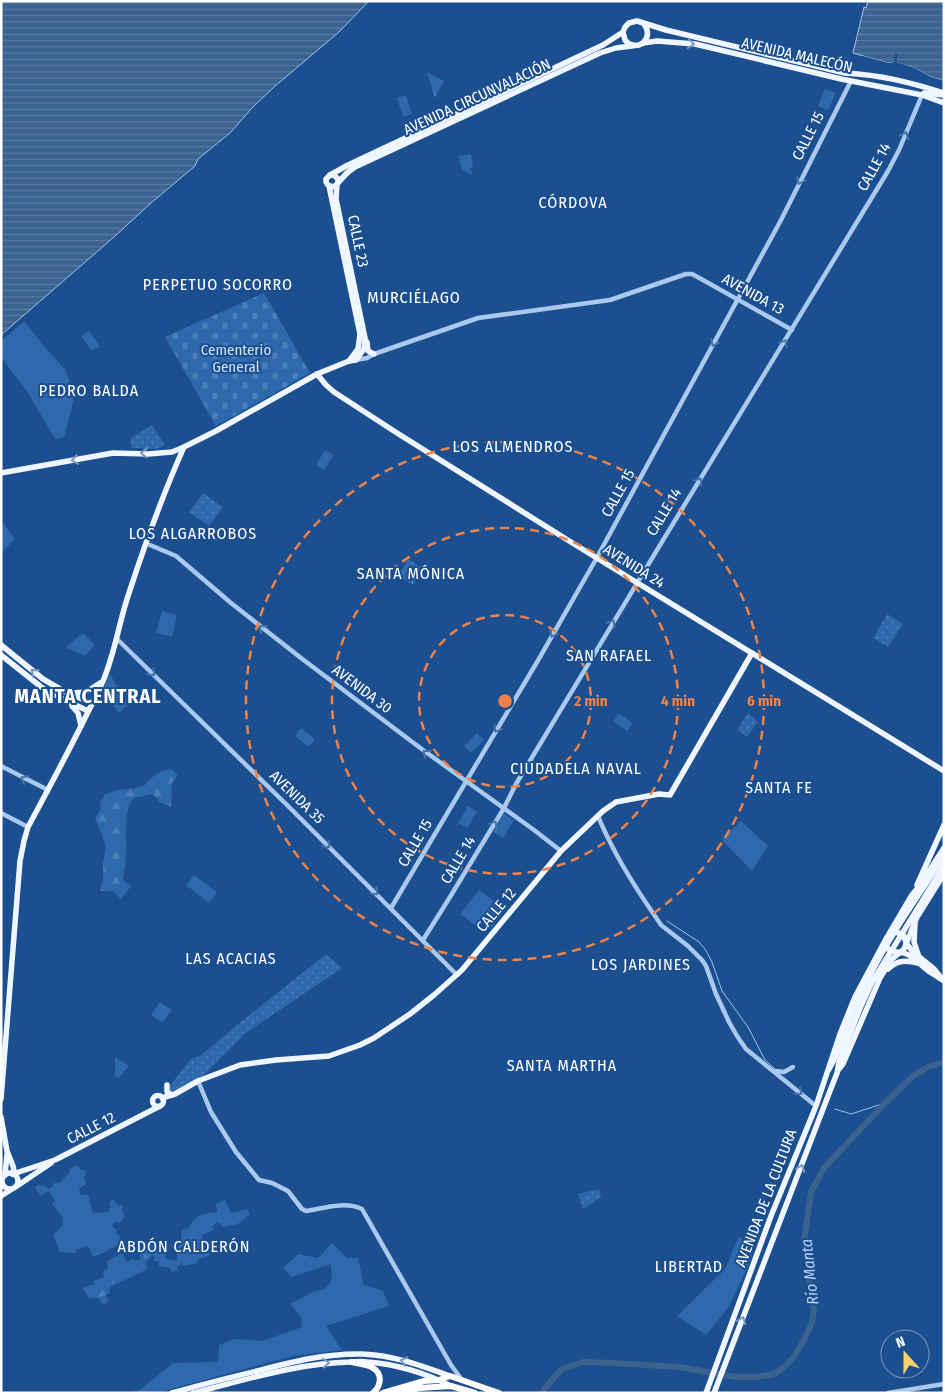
<svg xmlns="http://www.w3.org/2000/svg" width="945" height="1394" viewBox="0 0 945 1394" font-family="'Fira Sans Condensed',sans-serif">
<style>
.grass{fill:#2e69ad}
.forest{fill:url(#forest-firs)}
.cemetery{fill:url(#cemetery-stones)}
.park{fill:url(#park-dots)}
.water{fill:url(#water-rules);stroke:#9cc4f0}
.pier{fill:#1b4f8f}
.lines{fill:none;stroke-linecap:round;stroke-linejoin:round}
.stream{stroke:#9cc4f0;stroke-width:1}
.river{stroke:#3c6290;stroke-width:6}
.minor{stroke:#a9c9ee;stroke-width:4.5}
.major{stroke:#f0f6ff;stroke-width:5.5}
.highway{stroke:#fff;stroke-width:6}
.major-bridge{stroke:#f0f6ff;stroke-width:5.5}
.oneway{stroke:#7b9ac1}
.oneway2{stroke:#4674ac}
.ring{fill:none;stroke:#ee8249;stroke-width:2.5;stroke-dasharray:9 6}
.labels{text-anchor:middle;stroke-width:4;stroke-linejoin:round;paint-order:stroke}
.street-label{font-size:15px;fill:#fff;stroke:#1b4f8f}
.park-label{font-size:15px;fill:#cfe3fa;stroke:#1b4f8f}
.neighbourhood-label{font-size:16px;letter-spacing:1px;fill:#fff;stroke:#1b4f8f}
.water-label{font-size:16px;font-style:italic;fill:#b5d3f5;stroke:#1b4f8f}
.district-label{font-size:20px;font-weight:bold;letter-spacing:1px;fill:#fff;stroke:#1b4f8f}
.centre{fill:#ee8249;stroke:#1b4f8f;stroke-width:2.5}
.ring-label{font-size:15px;text-anchor:middle;font-weight:bold;fill:#ee8249;stroke:#1b4f8f;stroke-width:4;stroke-linejoin:round;paint-order:stroke}
</style>
<defs>
<pattern id="forest-firs" width="22" height="20" patternUnits="userSpaceOnUse" patternTransform="scale(1.25)"><rect width="22" height="20" fill="#2e69ad"/><path d="M5 1l3.5 6h-7zM16 11l3.5 6h-7z" fill="#4d80b9"/></pattern>
<pattern id="cemetery-stones" width="16" height="16" patternUnits="userSpaceOnUse" patternTransform="scale(1.25)"><rect width="16" height="16" fill="#2e69ad"/><path d="M2 7V4a2 2 0 0 1 4 0v3zM10 15v-3a2 2 0 0 1 4 0v3z" fill="#4d80b9"/></pattern>
<pattern id="park-dots" width="8" height="8" patternUnits="userSpaceOnUse" patternTransform="scale(1.25)"><rect width="8" height="8" fill="#2e69ad"/><path d="M2 2h.1M6 6h.1" fill="none" stroke="#4d80b9" stroke-width="1.8" stroke-linecap="round"/></pattern>
<pattern id="water-rules" width="6" height="5" patternUnits="userSpaceOnUse" patternTransform="scale(1.25)"><rect width="6" height="5" fill="#3c6290"/><path d="M0 2.5h6" fill="none" stroke="#597aa1"/></pattern>
</defs>
<rect width="100%" height="100%" fill="#1b4f8f"/>
<g class="grass">
<path d="M825,89L836,93L828,110L818,106Z"/>
<path d="M406,95L412,114L403,117L397,98Z"/>
<path d="M471,154L473,166L471,168L472,175L461,169L459,156Z"/>
<path d="M24,321L48,351L65,369L74,394L72,407L64,437L55,439L28,393L1,357V341Z"/>
<path d="M89,331L100,346L92,351L81,336Z"/>
<path d="M325,450L334,455L324,470L316,465Z"/>
<path d="M1,520L15,539L1,553Z"/>
<path d="M162,611L177,615L172,637L156,633Z"/>
<path d="M83,633L95,645L85,656L66,647Z"/>
<path d="M110,674L125,700L127,705L119,713L103,690Z"/>
<path d="M618,713L633,723L627,731L613,721Z"/>
<path d="M301,728L315,739L309,747L295,736Z"/>
<path d="M477,733L484,740L471,753L464,746Z"/>
<path d="M468,806L477,812L467,828L458,823Z"/>
<path d="M504,814L514,820L503,838L493,832Z"/>
<path d="M741,821L768,846L752,871L722,840Z"/>
<path d="M194,875L217,892L209,903L186,885Z"/>
<path d="M479,890L494,901L482,917L495,901L505,909L504,912L490,929L480,919L475,925L460,914Z"/>
<path d="M160,1002L172,1010L162,1023L151,1015Z"/>
<path d="M115,1057L129,1066L119,1078L115,1076Z"/>
<path d="M78,1165L81,1170H85L86,1175L84,1177L86,1184L79,1189L81,1195H88L93,1213L109,1212L108,1209L111,1208L109,1202L113,1199L118,1206L123,1205L122,1210L125,1217L123,1218L124,1220L119,1223L117,1221L113,1224L112,1226L117,1230L116,1232L124,1242L103,1253L93,1257L90,1249L87,1246L76,1250V1253L60,1252L53,1235L63,1225V1218L52,1204L55,1201L49,1191L40,1196L35,1187L39,1185L41,1186L43,1185L49,1189L52,1187L54,1183H59L69,1173L70,1168Z"/>
<path d="M225,1200L231,1213L247,1209L250,1214L238,1224L224,1227L217,1222L212,1226L214,1230L199,1236L195,1244L189,1243L185,1234C195,1217 198,1213 218,1212L215,1204Z"/>
<path d="M739,1236L753,1252L746,1271L728,1308L706,1335L677,1316L725,1269Z"/>
<path d="M149,1242H156L154,1245L155,1248L143,1262L146,1263L148,1269L114,1285V1276L104,1277L103,1271L108,1269L107,1261L122,1253L127,1262L134,1258L136,1261L141,1259L139,1254L142,1252L141,1248Z"/>
<path d="M332,1243L347,1258H358L364,1285L383,1291L389,1306L326,1326L342,1350L293,1356L156,1393H127L141,1389L173,1363L218,1362L219,1345L234,1339L262,1341L302,1327L301,1317L290,1304L315,1291L321,1290L328,1286L332,1279L331,1264L292,1277L283,1268L298,1254L318,1258Z"/>
<path d="M197,1250L201,1253L208,1250L210,1255L197,1260V1263L192,1265L191,1264L184,1266L179,1261L177,1260V1252L184,1253Z"/>
</g>
<g class="forest">
<path d="M427,72L444,81L435,98Z"/>
<path d="M171,769L178,775L172,783L171,807L159,802L153,794L133,798C123,816 127,834 126,853C126,862 124,871 123,880L131,886L121,899L113,891H100L103,878V864L106,846L95,818L101,809L100,802L106,794L117,790L136,788L145,785L151,778L162,771Z"/>
<path d="M188,1228L185,1234L189,1242L195,1243L199,1236L204,1234L200,1243L206,1244L208,1250L201,1253L197,1250L194,1256L188,1258L184,1253L177,1252L176,1248L180,1245L182,1230Z"/>
<path d="M156,1242H159V1247L163,1248V1251L166,1255L165,1257L166,1259L179,1261L181,1264L177,1267L179,1270L171,1272V1268L159,1266L158,1261H153L155,1257L152,1255L146,1263L144,1262L145,1251L151,1246L154,1247V1245Z"/>
<path d="M114,1276V1285L110,1287L109,1293L105,1296L109,1299L106,1304L101,1303L100,1299L98,1298H89L82,1288L95,1284L94,1281L104,1277Z"/>
</g>
<path class="cemetery" d="M264,293L310,373L216,426L165,337Z"/>
<g class="park">
<path d="M152,425L165,445L156,449L131,448V438Z"/>
<path d="M203,493L223,507L209,526L189,512Z"/>
<path d="M408,559L423,568L413,585L398,576Z"/>
<path d="M887,614L903,624L888,647L873,638Z"/>
<path d="M748,713L758,722L747,737L737,730Z"/>
<path d="M326,954L342,968L246,1033L204,1075L176,1091L172,1093L170,1092L169,1087L191,1059L200,1056L237,1025Z"/>
<path d="M599,1189L601,1197L583,1209L578,1194Z"/>
</g>
<g class="water">
<path d="M1,1H369L339,32L274,87L252,108L230,133L198,159L195,166L151,203L114,237L1,335Z"/>
<path d="M868,1H944V81L931,77L915,68L894,62L888,63L853,53L864,7L866,8Z"/>
</g>
<path class="pier" d="M895,53L898,54L896,62L915,68L931,77L944,81V84L930,79L914,70L894,64L887,66L862,58L863,56L888,63L894,62Z"/>
<g class="lines">
<g class="stream">
<path d="M667,921L699,942L705,949L712,962L722,991L748,1027L765,1060L775,1069"/>
<path d="M835,1109L851,1114L885,1103"/>
</g>
<path class="river" d="M543,1393L544,1389L562,1369L583,1362L613,1363L679,1367L736,1377H757L774,1374L783,1368L794,1357L804,1340L812,1323L814,1310L804,1240L811,1192L824,1168L885,1103L913,1076L928,1067L944,1062"/>
<g class="minor">
<path d="M356,360L367,358L374,354L478,318L610,300L686,274H692L703,280L792,330"/>
<path d="M150,545L176,556L231,603L301,658L423,750L534,830L561,851"/>
<path d="M117,639L287,805L457,975"/>
<path d="M1,766L48,790"/>
<path d="M1,813L28,827"/>
<path d="M598,816C613,853 634,886 657,919L661,925L688,946L702,960L706,966L716,994L729,1022L737,1036L746,1049L816,1106"/>
<path d="M391,908L540,657L595,561L781,220L851,81"/>
<path d="M423,940L450,897L504,808L516,784C639,579 763,375 888,171L899,150L922,95"/>
<path d="M776,1071L784,1072L793,1067"/>
<path d="M198,1081L211,1112L236,1152L259,1180L272,1183L288,1191L302,1209L306,1211C324,1208 345,1201 362,1209L451,1365L462,1380"/>
<path d="M888,1393L944,1384"/>
</g>
<g class="major">
<path d="M643,43C649,37 649,31 644,24"/>
<path d="M633,45L629,44L625,40L623,32L625,27L629,23L637,21L666,30L845,73C881,75 909,82 944,93"/>
<path d="M924,93L944,95"/>
<path d="M330,175L348,165L603,45L623,32"/>
<path d="M338,183V179L334,175H330L326,179V182L328,185L334,187C343,179 343,174 355,167L600,53L616,48L639,45L643,43L657,41L695,44L841,79L922,95L944,103"/>
<path d="M329,186L360,334L358,349L349,361"/>
<path d="M367,342L368,351L374,354"/>
<path d="M317,374L326,385L334,392L397,433L574,544L944,771"/>
<path d="M1,473L113,453L148,454L172,452L184,447L216,431L317,374L349,361L356,360L364,349L365,338L336,199L337,184"/>
<path d="M1,645L43,679L67,693L92,703"/>
<path d="M1,655L45,690L88,711"/>
<path d="M72,693L86,692L100,683"/>
<path d="M72,706L78,713L81,726"/>
<path d="M917,885L944,825"/>
<path d="M915,924L914,942L919,957"/>
<path d="M891,933L895,932L902,934L904,936L906,943L913,952L934,969L942,979"/>
<path d="M889,934L912,895L920,885L944,848"/>
<path d="M885,943L886,946L890,951L904,953L909,955L930,972L944,981"/>
<path d="M888,969C897,960 906,960 918,963"/>
<path d="M839,1069L843,1064L880,978L891,960L904,949L917,917L944,874"/>
<path d="M167,1085V1092L172,1095"/>
<circle cx="158" cy="1101" r="5.5"/>
<path d="M162,1098L175,1094L198,1081L240,1065L276,1060L329,1056L360,1045L374,1038L410,1014L434,995L462,970L561,851L603,811L616,802L659,794L670,795L752,653"/>
<path d="M1,1099L20,861L24,841L28,827C54,779 80,730 103,681C115,653 119,622 129,593C145,544 163,494 184,447"/>
<path d="M1,1117L7,1151L13,1166L14,1171L12,1174"/>
<circle cx="10" cy="1181" r="8"/>
<path d="M13,1174L55,1160L160,1106"/>
<path d="M5,1175L7,1154"/>
<path d="M17,1186L51,1163"/>
<path d="M1,1196L12,1189"/>
<path d="M172,1393C200,1385 228,1378 257,1371C292,1362 326,1353 362,1354C393,1355 422,1366 450,1376"/>
<path d="M193,1393C245,1380 297,1363 351,1362C356,1362 361,1361 367,1362C396,1364 425,1373 451,1386"/>
<path d="M706,1393L771,1216L816,1106L840,1034L855,997L887,937"/>
<path d="M714,1393L823,1109L837,1073L839,1062"/>
</g>
<g class="highway">
<path d="M352,1362C359,1364 367,1364 373,1368C383,1374 381,1386 373,1393"/>
<path d="M383,1393L424,1381L439,1380L450,1376L499,1393"/>
<path d="M401,1393L419,1388L451,1386L475,1393"/>
</g>
<g class="major-bridge">
<path d="M839,1062L861,1006L872,982L944,866"/>
<path d="M829,1069C836,1057 841,1044 846,1030C852,1014 859,997 867,981C889,937 917,897 944,857"/>
</g>
</g>
<defs><path id="oneway-chevron" d="M-2-3.5L2.5 0L-2 3.5" fill="none" stroke-width="1.6" stroke-linecap="round" stroke-linejoin="round" transform="scale(1.25)"/></defs>
<g class="oneway">
<use href="#oneway-chevron" transform="translate(691 44) rotate(9)"/>
<use href="#oneway-chevron" transform="translate(144 453) rotate(-179)"/>
<use href="#oneway-chevron" transform="translate(75 460) rotate(170)"/>
<use href="#oneway-chevron" transform="translate(34 672) rotate(-141)"/>
<use href="#oneway-chevron" transform="translate(801 1168) rotate(-69)"/>
<use href="#oneway-chevron" transform="translate(742 1320) rotate(-69)"/>
<use href="#oneway-chevron" transform="translate(404 1361) rotate(-165)"/>
<use href="#oneway-chevron" transform="translate(326 1363) rotate(-4)"/>
</g>
<g class="oneway2">
<use href="#oneway-chevron" transform="translate(905 135) rotate(-68)"/>
<use href="#oneway-chevron" transform="translate(800 181) rotate(115)"/>
<use href="#oneway-chevron" transform="translate(714 343) rotate(117)"/>
<use href="#oneway-chevron" transform="translate(784 343) rotate(-59)"/>
<use href="#oneway-chevron" transform="translate(699 481) rotate(-56)"/>
<use href="#oneway-chevron" transform="translate(612 623) rotate(-59)"/>
<use href="#oneway-chevron" transform="translate(262 628) rotate(-141)"/>
<use href="#oneway-chevron" transform="translate(553 634) rotate(119)"/>
<use href="#oneway-chevron" transform="translate(152 673) rotate(45)"/>
<use href="#oneway-chevron" transform="translate(497 729) rotate(121)"/>
<use href="#oneway-chevron" transform="translate(426 753) rotate(-143)"/>
<use href="#oneway-chevron" transform="translate(24 779) rotate(-152)"/>
<use href="#oneway-chevron" transform="translate(494 824) rotate(-59)"/>
<use href="#oneway-chevron" transform="translate(327 845) rotate(45)"/>
<use href="#oneway-chevron" transform="translate(375 892) rotate(44)"/>
<use href="#oneway-chevron" transform="translate(799 1092) rotate(40)"/>
</g>
<g class="ring">
<circle cx="505" cy="701" r="86"/>
<circle cx="505" cy="701" r="173"/>
<circle cx="505" cy="701" r="259"/>
</g>
<g class="labels">
<g class="street-label">
<text transform="translate(797 55) rotate(13)" y="5">AVENIDA MALECÓN</text>
<text transform="translate(477 97) rotate(-25)" y="5">AVENIDA CIRCUNVALACIÓN</text>
<text transform="translate(808 136) rotate(-63)" y="5">CALLE 15</text>
<text transform="translate(874 167) rotate(-61)" y="5">CALLE 14</text>
<text transform="translate(358 241) rotate(78)" y="5">CALLE 23</text>
<text transform="translate(753 294) rotate(29)" y="5">AVENIDA 13</text>
<text transform="translate(618 493) rotate(-61)" y="5">CALLE 15</text>
<text transform="translate(664 512) rotate(-59)" y="5">CALLE 14</text>
<text transform="translate(634 566) rotate(32)" y="5">AVENIDA 24</text>
<text transform="translate(362 689) rotate(37)" y="5">AVENIDA 30</text>
<text transform="translate(297 797) rotate(44)" y="5">AVENIDA 35</text>
<text transform="translate(415 843) rotate(-60)" y="5">CALLE 15</text>
<text transform="translate(458 860) rotate(-59)" y="5">CALLE 14</text>
<text transform="translate(496 910) rotate(-50)" y="5">CALLE 12</text>
<text transform="translate(91 1128) rotate(-27)" y="5">CALLE 12</text>
<text transform="translate(766 1198) rotate(-69)" y="5">AVENIDA DE LA CULTURA</text>
</g>
<g class="park-label">
<text x="236" y="355">Cementerio<tspan x="236" dy="17">General</tspan></text>
</g>
<g class="neighbourhood-label">
<text x="573" y="208">CÓRDOVA</text>
<text x="218" y="290">PERPETUO SOCORRO</text>
<text x="414" y="303">MURCIÉLAGO</text>
<text x="89" y="396">PEDRO BALDA</text>
<text x="513" y="452">LOS ALMENDROS</text>
<text x="193" y="539">LOS ALGARROBOS</text>
<text x="411" y="579">SANTA MÓNICA</text>
<text x="609" y="661">SAN RAFAEL</text>
<text x="576" y="774">CIUDADELA NAVAL</text>
<text x="779" y="793">SANTA FE</text>
<text x="231" y="964">LAS ACACIAS</text>
<text x="641" y="970">LOS JARDINES</text>
<text x="562" y="1071">SANTA MARTHA</text>
<text x="184" y="1252">ABDÓN CALDERÓN</text>
<text x="689" y="1272">LIBERTAD</text>
</g>
<g class="water-label">
<text transform="translate(809 1272) rotate(-96)" y="6">Río Manta</text>
</g>
<g class="district-label">
<text x="88" y="703">MANTA CENTRAL</text>
</g>
</g>
<circle cx="505" cy="701" r="8" class="centre"/>
<g class="ring-label">
<text x="591" y="706">2 min</text>
<text x="678" y="706">4 min</text>
<text x="764" y="706">6 min</text>
</g>
<rect width="945" height="1394" fill="none" stroke="#ffffff" stroke-width="5"/>
<g transform="translate(905 1354) rotate(339)"><circle r="24" fill="#1b4f8f" stroke="#7695bc"/>
<path d="M0-4L9 19L0 12L-9 19Z" fill="#ffd166"/>
<text y="-8" font-size="14" font-weight="bold" text-anchor="middle" fill="#ffffff">N</text>
</g>
</svg>
